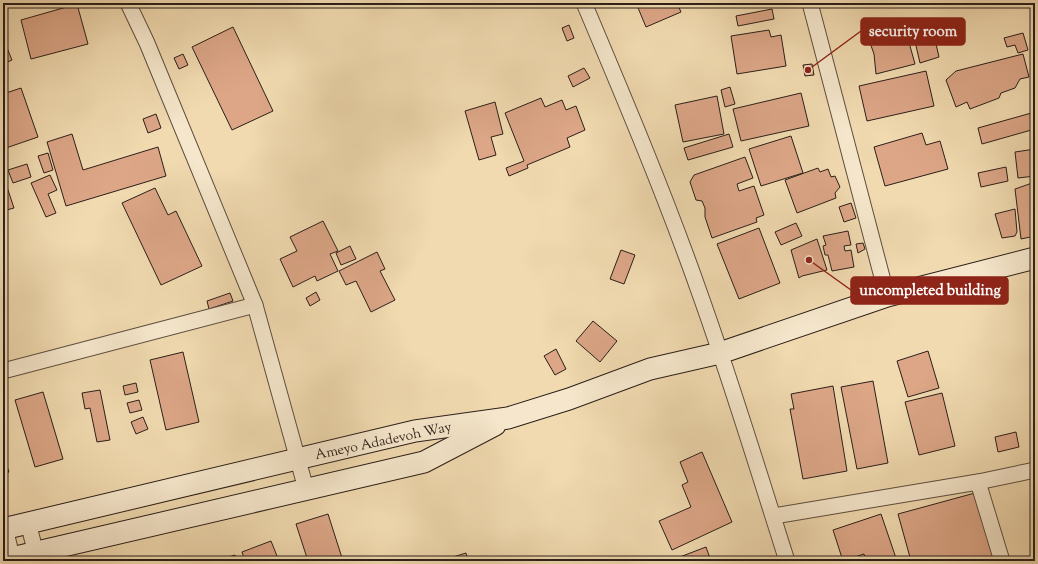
<svg xmlns="http://www.w3.org/2000/svg" width="1038" height="564" viewBox="0 0 1038 564" font-family="'Sorts Mill Goudy',serif">
<style>
.building{fill:#dca687;stroke:#2b1f19}
.lines{fill:none;stroke-linecap:round;stroke-linejoin:round}
.street-casing{stroke:#5c4e3f;stroke-width:17}
.secondary-casing{stroke:#2b1f19;stroke-width:23}
.street{stroke:#f6e7cc;stroke-width:15}
.secondary{stroke:#f6e7cc;stroke-width:21}
.labels{text-anchor:middle;stroke-width:3.5;stroke-linejoin:round;paint-order:stroke}
.street-label{font-size:14px;fill:#2b1f19;stroke:#f6e7cc}
.leader{fill:none;stroke:#8f2418;stroke-width:1.5}
.callout-dot{fill:#8f2418;stroke:#f6e7cc;stroke-width:1.5}
.callout{fill:#8f2418;stroke:#8f2418;stroke-width:1.5}
.callout-label{font-size:15px;text-anchor:middle;font-weight:bold;fill:#fff}
</style>
<rect width="100%" height="100%" fill="#f1dab0"/>
<filter id="stains"><feTurbulence type="fractalNoise" baseFrequency=".005" numOctaves="4"/><feColorMatrix values="0 0 0 0 .2 0 0 0 0 .09 0 0 0 0 .02 0 0 0 .5 -.17"/></filter>
<radialGradient id="worn" r=".72"><stop offset=".6" stop-color="#630" stop-opacity="0"/><stop offset="1" stop-color="#630" stop-opacity=".3"/></radialGradient>
<g class="building">
<path d="M636,3H677L681,12L646,27Z"/>
<path d="M830,3H845L831,7Z"/>
<path d="M77,4L88,44L31,59L21,20Z"/>
<path d="M772,9L774,19L738,26L736,16Z"/>
<path d="M930,18L939,57L920,63L911,24Z"/>
<path d="M569,25L574,38L567,41L562,28Z"/>
<path d="M233,27L273,111L232,130L192,47Z"/>
<path d="M905,28L915,64L876,74L874,54L869,40Z"/>
<path d="M769,30L771,37L781,35L786,66L737,74L731,36Z"/>
<path d="M1023,33L1028,50L1018,53L1015,45L1007,47L1004,38Z"/>
<path d="M3,38L12,60L3,64Z"/>
<path d="M183,54L188,65L179,69L174,58Z"/>
<path d="M1023,54L1029,77L1020,79L1015,88L1001,93L999,98L970,109L967,102L956,107L946,80L956,71Z"/>
<path d="M812,64L814,75L805,76L803,65Z"/>
<path d="M584,68L590,78L573,87L568,76Z"/>
<path d="M926,71L934,106L867,121L859,86Z"/>
<path d="M730,87L735,104L725,107L721,90Z"/>
<path d="M21,88L38,137L3,149V94Z"/>
<path d="M801,93L809,126L741,141L733,109Z"/>
<path d="M717,96L724,134L683,142L675,105Z"/>
<path d="M1034,96H1035L1034,108L1031,101L1034,100Z"/>
<path d="M541,98L545,107L562,100L566,110L576,106L585,130L567,138L570,147L527,165L528,168L509,176L506,168L524,161L505,113Z"/>
<path d="M495,102L503,134L491,137L496,155L479,160L465,111Z"/>
<path d="M1035,112V129L982,144L978,128Z"/>
<path d="M156,114L161,128L148,133L143,119Z"/>
<path d="M922,133L926,145L940,141L948,169L885,186L874,147Z"/>
<path d="M72,134L83,170L158,147L166,176L66,206L47,142Z"/>
<path d="M729,134L733,147L688,160L684,148Z"/>
<path d="M791,136L803,173L761,186L749,149Z"/>
<path d="M1035,149V176L1018,178L1015,152Z"/>
<path d="M48,153L53,170L44,173L38,156Z"/>
<path d="M745,157L753,178L737,184L739,191L754,186L764,215L756,218L757,222L712,238L705,217V208L702,201L696,200L690,182L694,175Z"/>
<path d="M27,164L31,177L13,183L8,170Z"/>
<path d="M1006,167L1008,181L981,187L978,173Z"/>
<path d="M818,168L820,172L828,169L831,177L835,176L840,187L835,193L836,198L797,213L785,180Z"/>
<path d="M3,175L14,208L3,211Z"/>
<path d="M50,175L57,190L48,194L56,213L46,217L31,183Z"/>
<path d="M1035,182V236L1021,239L1015,189Z"/>
<path d="M155,188L168,215L176,211L202,266L161,285L122,203Z"/>
<path d="M851,203L856,218L844,222L839,207Z"/>
<path d="M1015,209L1017,232L1015,236L1002,238L995,214Z"/>
<path d="M323,221L338,251L330,254L338,271L317,281L315,276L293,287L280,259L297,251L290,237Z"/>
<path d="M796,223L802,236L781,245L775,232Z"/>
<path d="M759,228L780,283L739,299L717,244Z"/>
<path d="M848,231L851,245L844,246L845,251L851,250L854,267L832,271L828,255H825L823,246L826,245L823,236Z"/>
<path d="M817,239L827,270L802,276L799,278L791,250Z"/>
<path d="M863,243L865,249L858,253L856,244Z"/>
<path d="M350,246L356,259L341,265L336,253Z"/>
<path d="M621,250L635,255L624,284L610,279Z"/>
<path d="M377,252L385,269L380,271L395,300L371,312L356,281L346,285L339,271Z"/>
<path d="M316,292L320,300L310,306L306,298Z"/>
<path d="M230,293L233,301L209,309L207,301Z"/>
<path d="M593,321L617,341L600,362L576,341Z"/>
<path d="M556,349L566,369L555,375L544,356Z"/>
<path d="M928,351L939,388L908,397L897,361Z"/>
<path d="M183,352L199,422L166,430L150,360Z"/>
<path d="M873,381L888,463L857,469L841,387Z"/>
<path d="M136,383L138,392L125,395L123,386Z"/>
<path d="M833,386L847,471L803,479L790,409H794L791,394Z"/>
<path d="M100,390L110,440L97,442L90,408L85,409L82,393Z"/>
<path d="M43,392L63,459L35,467L15,400Z"/>
<path d="M942,393L955,446L919,455L905,402Z"/>
<path d="M139,400L142,410L130,413L127,403Z"/>
<path d="M143,417L148,429L136,434L131,422Z"/>
<path d="M1016,432L1019,447L998,452L995,437Z"/>
<path d="M702,452L732,522L672,550L659,521L691,507L682,485L688,482L680,462Z"/>
<path d="M3,455L9,472L3,474Z"/>
<path d="M975,493L994,561H911L898,514Z"/>
<path d="M328,514L343,561H308L296,524Z"/>
<path d="M881,514L897,561H866L864,554L843,561L833,530Z"/>
<path d="M271,541L279,561H245L242,552Z"/>
<path d="M706,547L711,561H672V560Z"/>
<path d="M466,553L468,561H440Z"/>
<path d="M235,555L237,561H215Z"/>
</g>
<g class="lines">
<g class="street-casing">
<g id="street">
<path d="M128,3L147,43L255,305L306,489"/>
<path d="M584,3C625,100 666,197 701,297C732,384 759,473 787,561"/>
<path d="M810,3L887,296"/>
<path d="M3,371L255,305"/>
<path d="M978,482L1035,470"/>
<path d="M774,516L978,482L1002,561"/>
<path d="M28,523L38,561"/>
<path d="M5,528L13,561"/>
</g>
</g>
<g class="secondary-casing">
<g id="secondary">
<path d="M3,529L415,431L508,418L569,399L650,369L720,353L887,296L1035,258"/>
<path d="M3,560L424,462L495,425"/>
</g>
</g>
<use href="#street" class="street"/>
<use href="#secondary" class="secondary"/>
</g>
<g class="labels">
<g class="street-label">
<text transform="translate(383 440) rotate(-12)" y="5">Ameyo Adadevoh Way</text>
</g>
</g>
<path class="leader" d="M808 70L861 31M809 260L851 290"/>
<g class="callout-dot">
<circle cx="808" cy="70" r="4"/>
<circle cx="809" cy="260" r="4"/>
</g>
<g class="callout">
<rect x="861" y="18" width="104" height="27" rx="4"/>
<rect x="851" y="277" width="157" height="27" rx="4"/>
</g>
<g class="callout-label">
<text x="913" y="36">security room</text>
<text x="930" y="295">uncompleted building</text>
</g>
<rect width="1038" height="564" fill="none" stroke="#f1dab0" stroke-width="16"/>
<rect x="4" y="4" width="1030" height="556" fill="none" stroke="#2b1f19" stroke-width="2"/>
<rect x="8" y="8" width="1022" height="548" fill="none" stroke="#2b1f19"/>
<rect width="100%" height="100%" filter="url(#stains)"/>
<rect width="100%" height="100%" fill="url(#worn)"/>
</svg>
